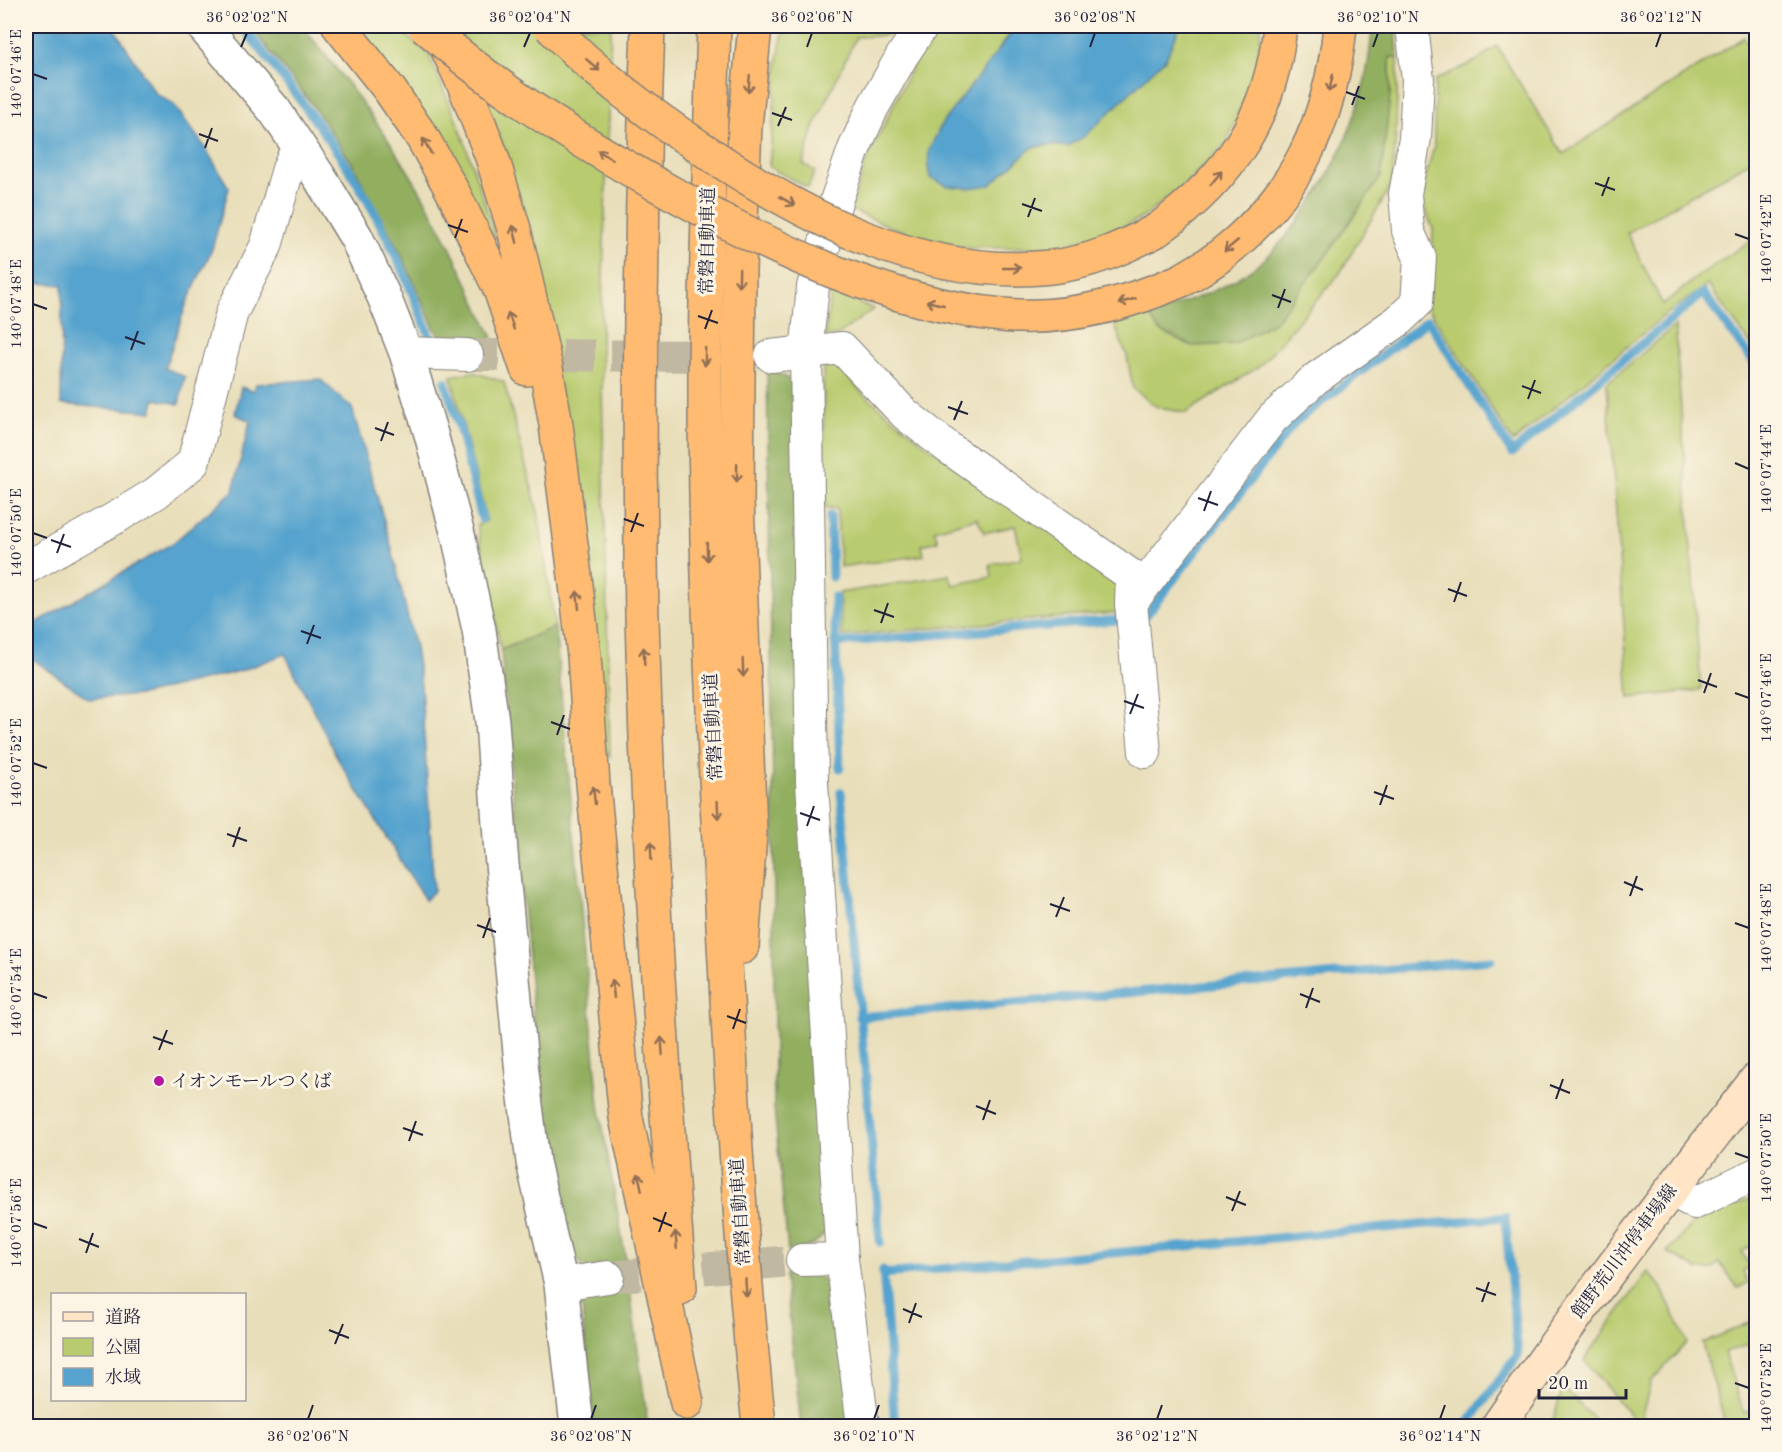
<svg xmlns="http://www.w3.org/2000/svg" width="1782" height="1452" viewBox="0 0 1782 1452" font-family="'Old Standard TT','Noto Serif JP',serif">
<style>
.green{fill:#b8cb6e;stroke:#6d7654;stroke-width:1.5}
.forest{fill:#92af61;stroke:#5a684e;stroke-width:1.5}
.water{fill:#55a3ce;stroke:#3c6284;stroke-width:1.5}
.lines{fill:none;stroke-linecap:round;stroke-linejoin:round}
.stream{stroke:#55a3ce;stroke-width:9}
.minor-tunnel{stroke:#c0b8a1;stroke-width:32;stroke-dasharray:32 16;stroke-linecap:butt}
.minor-casing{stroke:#85807a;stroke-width:34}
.tertiary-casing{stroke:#85807a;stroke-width:36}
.secondary-casing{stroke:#85807a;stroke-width:36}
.motorway-casing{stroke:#85807a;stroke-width:36}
.minor{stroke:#fff;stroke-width:32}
.tertiary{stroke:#fff;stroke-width:33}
.secondary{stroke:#ffe4c6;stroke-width:33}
.motorway{stroke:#ffbb71;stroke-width:33}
.motorway-bridge-casing{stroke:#85807a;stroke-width:36;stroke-linecap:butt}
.motorway-bridge{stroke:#ffbb71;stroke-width:33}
.oneway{stroke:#906e56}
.ticks{fill:none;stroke:#22223b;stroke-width:2}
.poi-dot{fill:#b5179e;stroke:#fcf5e5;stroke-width:2}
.labels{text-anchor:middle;stroke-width:6;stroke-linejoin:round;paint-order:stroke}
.street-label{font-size:18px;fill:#22223b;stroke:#fcf5e5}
.poi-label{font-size:18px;fill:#22223b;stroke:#fcf5e5;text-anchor:start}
.neatline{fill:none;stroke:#22223b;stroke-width:2}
.ticks-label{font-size:15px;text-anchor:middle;fill:#22223b}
</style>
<rect width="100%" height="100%" fill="#fcf5e5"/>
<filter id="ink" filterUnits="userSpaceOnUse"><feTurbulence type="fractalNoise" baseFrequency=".0167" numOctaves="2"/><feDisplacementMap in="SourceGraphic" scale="12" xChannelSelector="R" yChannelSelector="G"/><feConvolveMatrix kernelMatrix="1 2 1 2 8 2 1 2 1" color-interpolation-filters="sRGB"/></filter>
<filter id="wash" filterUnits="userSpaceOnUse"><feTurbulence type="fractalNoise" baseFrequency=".008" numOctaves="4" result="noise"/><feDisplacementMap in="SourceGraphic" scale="24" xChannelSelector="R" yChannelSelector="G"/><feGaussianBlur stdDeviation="1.35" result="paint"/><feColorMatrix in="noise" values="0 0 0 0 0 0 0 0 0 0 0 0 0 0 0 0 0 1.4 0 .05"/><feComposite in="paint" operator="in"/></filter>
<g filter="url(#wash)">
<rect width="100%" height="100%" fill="#e8deba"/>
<g class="green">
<path d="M354,26H396L429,55L461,131L499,247L482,216Z"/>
<path d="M457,26H611L601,339L610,757L604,747L506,154Z"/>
<path d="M784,26H901L894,35L856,37L815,125L803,164L815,171L808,188L769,167L778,59Z"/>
<path d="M940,26H1017L1001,45L990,185L1033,147L1053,145L1067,147L1166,58L1180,26H1261L1258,65L1227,142L1192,177L1145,216L1113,232L1054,247L968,248L924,238L889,226L851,210L865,164L913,65Z"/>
<path d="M1744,37L1756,59V158L1627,233L1663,305L1698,276L1756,237V352L1708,285L1666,314L1513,442L1427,306L1432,273L1433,229L1420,197L1434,147L1435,80L1474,62L1497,46L1563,154Z"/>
<path d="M1390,57L1398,58L1396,133L1392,184L1340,273L1260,366L1186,413L1157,407L1133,388L1127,356L1114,324L1149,313L1158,330L1235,344L1390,96Z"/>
<path d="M831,292L874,309L836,336H825Z"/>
<path d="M1675,326L1701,690L1629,698L1607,383Z"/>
<path d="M823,363L838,366L862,393L929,447L1122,582L1123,612L842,636L839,593L949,575L953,585L992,577L990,564L1022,558L1015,526L984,533L977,518L934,530L938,541L922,545L924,555L840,567L837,509L825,507Z"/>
<path d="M473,372L504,382L538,512L555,627L501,650L477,525L487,521L451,376Z"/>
<path d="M1756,1197V1241L1742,1252L1750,1267L1743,1272L1748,1283L1738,1288L1719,1262L1713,1269L1698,1270L1667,1252L1695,1221Z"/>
<path d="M1648,1271L1661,1287L1687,1342L1651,1382L1639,1426L1584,1360Z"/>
<path d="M1756,1320V1343L1724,1352L1744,1413L1756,1409V1426H1726L1702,1343Z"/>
<path d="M1563,1388L1601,1426H1551Z"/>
</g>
<g class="forest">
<path d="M250,26H302C338,70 375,117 405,166C439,220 466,280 493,338L448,346L435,330L402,256L350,160L311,103Z"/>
<path d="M1372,26H1396L1398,58L1390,57V96L1381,177L1326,256L1276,321L1235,344L1192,346L1158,330L1149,313C1189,302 1227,289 1260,263C1273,253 1284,239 1294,226C1339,169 1369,98 1372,26Z"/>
<path d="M767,370L786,377L793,386L826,1232C815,1246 805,1249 788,1251L774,1107V860Z"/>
<path d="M555,627L599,1105L626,1261L586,1269L574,1255L549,1157L536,1044L516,828L501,650Z"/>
<path d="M802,1269L817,1275L832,1286L854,1426H801L785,1275Z"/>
<path d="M606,1290L630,1291L648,1426H593L582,1304L590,1295Z"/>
</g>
<g class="water">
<path d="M26,26H113L155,93L174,105L204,146L229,188L212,249L186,305L165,368L185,377L179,404L155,399L152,412L61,404L62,285L26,282Z"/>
<path d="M1017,26H1180L1166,58L1085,136L1067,147L1053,145L1033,147L990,185L969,188L948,186L930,178L928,168L929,150L943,122Z"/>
<path d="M320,379L352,408L391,545L415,648L421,685L434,891L425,900L339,761L285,654L240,671L142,695L89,699L26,654V629L173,543L233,491L250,421L235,414L241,387L253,391L256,384Z"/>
</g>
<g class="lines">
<g class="stream">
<path d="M242,26C278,71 314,116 346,165C381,218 407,277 430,337"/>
<path d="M445,382L459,426L482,519"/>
<path d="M830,516L832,577"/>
<path d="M834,597L840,768"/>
<path d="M1144,618L1295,422L1428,320L1512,453L1703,293L1756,365"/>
<path d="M835,643L1119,620"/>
<path d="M841,792L880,1242"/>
<path d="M859,1017L1491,960"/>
<path d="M883,1270L895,1426"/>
<path d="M883,1274L1505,1217L1518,1355L1466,1426"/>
</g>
</g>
</g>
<g filter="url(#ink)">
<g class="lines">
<g class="minor-tunnel">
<path d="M467,355L731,356"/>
<path d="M608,1277L802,1260"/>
</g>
<g class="minor-casing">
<g id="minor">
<path d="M406,353L467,355"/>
<path d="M771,356L842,348L905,414L950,449L1132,576L1131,603L1145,752"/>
<path d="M26,568L117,517L156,493L193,463L232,312L266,246L288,169L298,145"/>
<path d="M1131,603L1272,419L1315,379L1398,321L1417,303L1420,258L1408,231L1405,194L1415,138L1418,80L1412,26"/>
<path d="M1671,1190L1695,1203L1756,1174"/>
<path d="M802,1260L842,1259"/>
<path d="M561,1284L608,1277"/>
<path d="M863,1426L842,1259L812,783L806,352L813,287L837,198L854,149L873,107L902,56L922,26"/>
</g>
</g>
<g class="tertiary-casing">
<path id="tertiary" d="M203,26L275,111L320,178L356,237L384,297L406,353L431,434L459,539L479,630L492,721L501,853L522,1073L533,1162L561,1284L577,1426"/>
</g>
<g class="secondary-casing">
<path id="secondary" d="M1498,1426C1579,1307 1668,1194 1756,1080"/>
</g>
<g class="motorway-casing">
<g id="motorway">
<path d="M339,26L389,89L422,137L454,194L500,289L527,369"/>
<path d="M648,26C641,222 638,419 642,616C648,841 662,1065 680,1288"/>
<path d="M714,26C710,148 705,270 705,392C705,564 714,735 722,906C731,1080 741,1253 759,1426"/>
<path d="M441,35L465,87L492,157L514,229L546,368L556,425L575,576L584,656L593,784L626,1118L687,1403"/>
<path d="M1157,230C1230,177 1271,117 1280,26"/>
<path d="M1182,280C1194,273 1206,266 1217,258C1295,199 1331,122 1340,26"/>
<path d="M742,947L750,834L737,500L739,270L745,126L755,26"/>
</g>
</g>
<use href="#minor" class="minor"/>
<use href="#tertiary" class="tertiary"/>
<use href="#secondary" class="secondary"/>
<use href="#motorway" class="motorway"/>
<g class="motorway-bridge-casing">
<g id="motorway-bridge">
<path d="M425,26C498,91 586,146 672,193C773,249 885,303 1002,315C1064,321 1125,305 1182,280"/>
<path d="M550,26C594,71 645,111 698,146C800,215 922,281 1051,267C1089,263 1123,248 1157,230"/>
</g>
</g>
<use href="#motorway-bridge" class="motorway-bridge"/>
</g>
<defs><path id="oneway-shaft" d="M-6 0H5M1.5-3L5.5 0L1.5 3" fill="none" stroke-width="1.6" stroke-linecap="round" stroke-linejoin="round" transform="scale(1.5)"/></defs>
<g class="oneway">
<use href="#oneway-shaft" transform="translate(593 65) rotate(41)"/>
<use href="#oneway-shaft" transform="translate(1331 83) rotate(102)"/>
<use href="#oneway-shaft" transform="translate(749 84) rotate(95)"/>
<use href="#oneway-shaft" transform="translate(427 146) rotate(-119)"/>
<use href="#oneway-shaft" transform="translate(605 155) rotate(-148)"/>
<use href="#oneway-shaft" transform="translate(1216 178) rotate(-51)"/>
<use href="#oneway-shaft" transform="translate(787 201) rotate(29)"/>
<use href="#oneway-shaft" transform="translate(515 234) rotate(-104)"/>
<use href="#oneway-shaft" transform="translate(1231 246) rotate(140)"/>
<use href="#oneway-shaft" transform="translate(1012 268)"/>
<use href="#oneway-shaft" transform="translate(739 278) rotate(91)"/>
<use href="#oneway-shaft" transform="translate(1127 301) rotate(164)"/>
<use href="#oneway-shaft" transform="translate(935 303) rotate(-167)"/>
<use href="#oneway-shaft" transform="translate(511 321) rotate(-109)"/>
<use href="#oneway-shaft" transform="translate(705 357) rotate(91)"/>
<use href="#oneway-shaft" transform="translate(737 473) rotate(91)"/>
<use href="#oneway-shaft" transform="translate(707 552) rotate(89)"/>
<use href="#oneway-shaft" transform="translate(578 600) rotate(-96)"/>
<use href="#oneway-shaft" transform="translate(644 656) rotate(-92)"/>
<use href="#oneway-shaft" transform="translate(743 668) rotate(88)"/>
<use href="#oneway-shaft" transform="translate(594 795) rotate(-96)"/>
<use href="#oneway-shaft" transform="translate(718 810) rotate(87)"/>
<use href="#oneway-shaft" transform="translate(651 851) rotate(-92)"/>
<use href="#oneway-shaft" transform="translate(613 989) rotate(-96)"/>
<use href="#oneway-shaft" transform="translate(662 1046) rotate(-94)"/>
<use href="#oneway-shaft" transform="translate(640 1182) rotate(-102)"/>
<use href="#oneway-shaft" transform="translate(676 1240) rotate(-95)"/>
<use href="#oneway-shaft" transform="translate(746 1288) rotate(86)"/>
</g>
</g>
<path class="ticks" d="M241,47L247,33M524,47L530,33M807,47L812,33M1090,47L1095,33M1373,47L1378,33M1656,47L1661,33M33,74L47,79M1346,92L1365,99M1352,105L1359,86M772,113L792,120M778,126L786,107M199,134L218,141M205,148L212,128M1595,183L1615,190M1602,196L1609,177M1022,204L1042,211M1028,217L1035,198M448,225L468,232M1735,234L1749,239M455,238L462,219M1272,295L1291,302M33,304L47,309M1278,308L1285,289M698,316L718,323M705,329L712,310M125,337L145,344M131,350L138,331M1522,386L1541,393M1528,399L1535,380M948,407L968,414M954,420L962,401M375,428L394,435M381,441L388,422M1735,463L1749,469M1198,498L1218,505M1204,511L1211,491M624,519L644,526M631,532L638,513M33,533L47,538M51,540L71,547M57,553L64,534M1448,589L1467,596M1454,602L1461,582M874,610L894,617M881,623L888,603M301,631L321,638M307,644L314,625M1698,680L1717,687M1704,693L1711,673M1735,693L1749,698M1124,701L1144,708M1130,714L1138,694M551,722L570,729M557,735L564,715M33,763L47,768M1374,792L1394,799M1380,805L1387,785M800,813L820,820M807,826L814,806M227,834L247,841M233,847L240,827M1624,882L1643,890M1630,896L1637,876M1050,904L1070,911M1056,917L1064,897M1735,923L1749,928M477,925L496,932M483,938L490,918M33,993L47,998M1300,994L1320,1002M1306,1008L1313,988M727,1016L746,1023M733,1029L740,1009M153,1037L173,1044M159,1050L167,1030M1550,1085L1570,1093M1556,1099L1563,1079M976,1106L996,1114M983,1120L990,1100M403,1128L423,1135M409,1141L416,1121M1735,1153L1749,1158M1226,1197L1246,1205M1232,1211L1240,1191M653,1218L672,1226M33,1223L47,1228M659,1232L666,1212M79,1239L99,1247M86,1253L93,1233M1476,1288L1496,1295M1482,1302L1489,1282M903,1309L922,1317M909,1323L916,1303M329,1330L349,1338M335,1344L343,1324M1735,1383L1749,1388M308,1419L313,1405M591,1419L596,1405M874,1419L879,1405M1157,1419L1162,1405M1440,1419L1445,1405"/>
<circle class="poi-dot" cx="159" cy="1081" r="6"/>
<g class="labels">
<g class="street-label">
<text transform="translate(707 241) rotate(-89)" y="6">常磐自動車道</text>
<text transform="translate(713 727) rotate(-93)" y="6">常磐自動車道</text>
<text transform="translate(740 1212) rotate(-94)" y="6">常磐自動車道</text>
<text transform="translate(1624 1251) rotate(-53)" y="6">館野荒川沖停車場線</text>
</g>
<g class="poi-label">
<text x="171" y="1087">イオンモールつくば</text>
</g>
</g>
<rect width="1782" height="1452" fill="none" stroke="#fcf5e5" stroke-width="66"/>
<rect x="51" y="1293" width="195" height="108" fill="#fcf5e5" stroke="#a5a1a1" stroke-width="1.5"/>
<rect x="63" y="1312" width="30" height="9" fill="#ffe4c6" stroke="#a5a1a1" stroke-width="1.5"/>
<text x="105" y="1323" font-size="18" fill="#22223b">道路</text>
<rect x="63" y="1338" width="30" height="18" fill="#b8cb6e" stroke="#a5a1a1" stroke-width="1.5"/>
<text x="105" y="1353" font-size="18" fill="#22223b">公園</text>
<rect x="63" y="1368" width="30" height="18" fill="#55a3ce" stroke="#a5a1a1" stroke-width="1.5"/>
<text x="105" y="1383" font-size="18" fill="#22223b">水域</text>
<path d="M1539 1389v9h87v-9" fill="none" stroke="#22223b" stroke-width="3"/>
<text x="1548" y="1389" font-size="18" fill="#22223b" stroke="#fcf5e5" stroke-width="4.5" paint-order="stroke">20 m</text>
<rect x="33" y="33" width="1716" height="1386" class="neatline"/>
<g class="ticks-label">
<text x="247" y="22">36°02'02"N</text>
<text x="530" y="22">36°02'04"N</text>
<text x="812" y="22">36°02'06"N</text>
<text x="1095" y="22">36°02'08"N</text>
<text x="1378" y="22">36°02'10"N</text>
<text x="1661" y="22">36°02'12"N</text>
<text transform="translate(16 74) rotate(-90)" y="5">140°07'46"E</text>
<text transform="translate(1766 239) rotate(-90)" y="5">140°07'42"E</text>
<text transform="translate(16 304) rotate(-90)" y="5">140°07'48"E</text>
<text transform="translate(1766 469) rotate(-90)" y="5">140°07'44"E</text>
<text transform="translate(16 533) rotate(-90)" y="5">140°07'50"E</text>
<text transform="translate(1766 698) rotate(-90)" y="5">140°07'46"E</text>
<text transform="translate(16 763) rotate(-90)" y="5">140°07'52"E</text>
<text transform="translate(1766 928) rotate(-90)" y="5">140°07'48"E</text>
<text transform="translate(16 993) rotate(-90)" y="5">140°07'54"E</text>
<text transform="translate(1766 1158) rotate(-90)" y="5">140°07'50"E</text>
<text transform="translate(16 1223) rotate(-90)" y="5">140°07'56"E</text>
<text transform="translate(1766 1388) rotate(-90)" y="5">140°07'52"E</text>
<text x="308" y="1441">36°02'06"N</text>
<text x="591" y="1441">36°02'08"N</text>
<text x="874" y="1441">36°02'10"N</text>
<text x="1157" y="1441">36°02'12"N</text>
<text x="1440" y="1441">36°02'14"N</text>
</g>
</svg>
